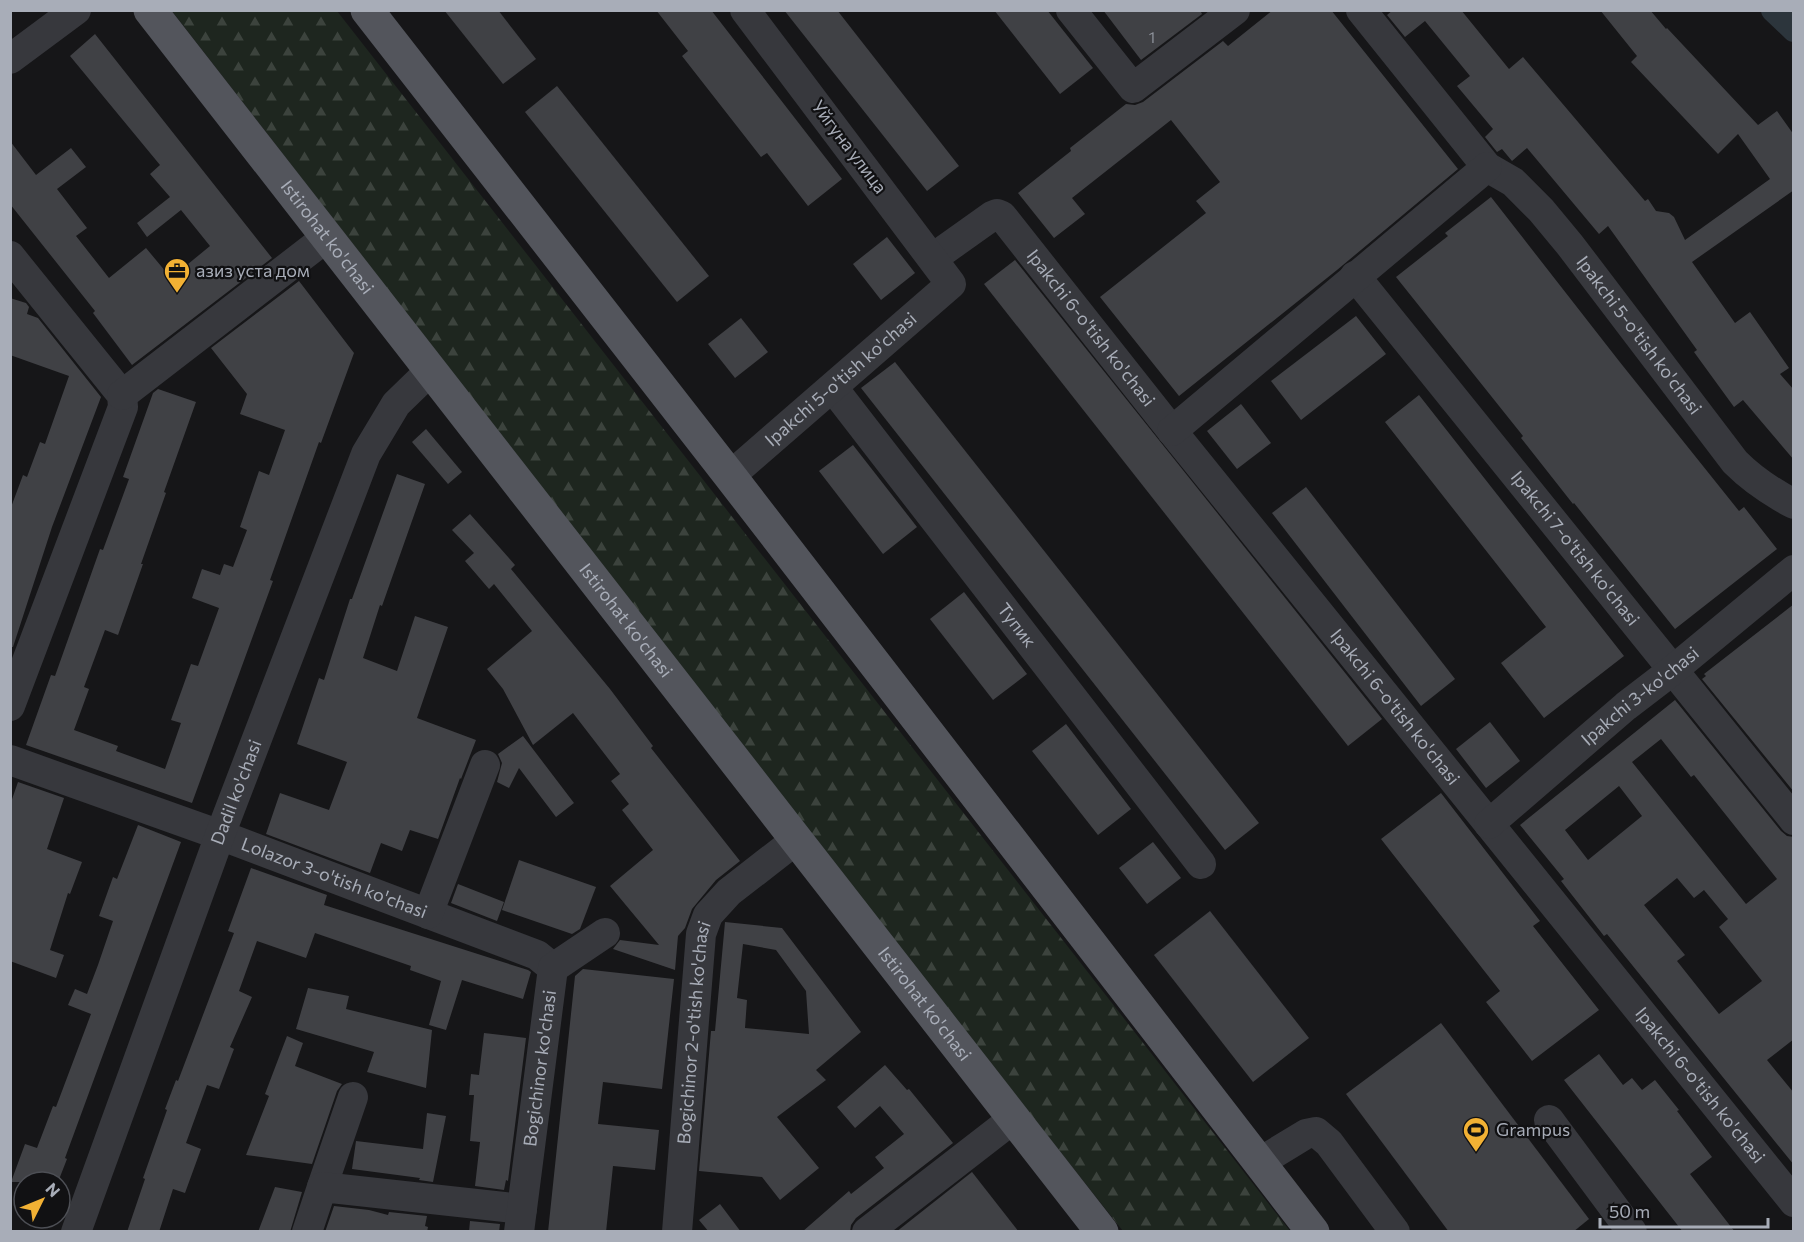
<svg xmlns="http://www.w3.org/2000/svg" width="1804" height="1242" viewBox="0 0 1804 1242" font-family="Commissioner,sans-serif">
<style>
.forest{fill:url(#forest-firs)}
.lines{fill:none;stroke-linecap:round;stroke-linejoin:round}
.canal{stroke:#2c353c;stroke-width:24}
.building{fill:#404145;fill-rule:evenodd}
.minor{stroke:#37383d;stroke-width:30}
.major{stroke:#53555c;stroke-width:33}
.labels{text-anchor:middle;stroke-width:4.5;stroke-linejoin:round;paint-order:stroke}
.number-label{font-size:15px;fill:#8e929b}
.street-label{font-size:18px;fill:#a8adb8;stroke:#111113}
.poi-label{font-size:18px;fill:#a8adb8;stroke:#111113;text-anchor:start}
</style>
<defs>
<pattern id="forest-firs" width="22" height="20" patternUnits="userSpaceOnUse" patternTransform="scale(1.5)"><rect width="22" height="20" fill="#1e261f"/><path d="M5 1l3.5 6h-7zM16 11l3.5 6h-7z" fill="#3c433d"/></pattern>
</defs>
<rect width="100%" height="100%" fill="#161618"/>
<path class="forest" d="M172,11H337L1290,1231H1123L856,894Z"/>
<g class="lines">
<path class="canal" d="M1773,10L1794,30"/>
</g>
<g class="building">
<path d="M444,10H498L536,59L503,84Z"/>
<path d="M656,10H711L842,179L808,206L767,153L761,157L682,56L688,51Z"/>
<path d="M784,10H837L959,166L927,191Z"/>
<path d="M994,10H1047L1093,68L1060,94Z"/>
<path d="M1103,10H1200L1202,14L1141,60Z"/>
<path d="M1273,10H1331L1458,169L1337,270L1179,396L1100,297L1206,213L1196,201L1220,182L1171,120L1072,198L1085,214L1054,238L1018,193L1071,151L1070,148L1126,104L1135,105L1143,102L1223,41L1228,46Z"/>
<path d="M1393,10H1461L1509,69L1523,57L1645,201L1648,199L1656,211L1669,213L1674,217L1685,240L1770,179L1738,134L1718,154L1631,62L1637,56L1600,10H1650L1666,29L1667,28L1758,125L1777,111L1794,135V190L1692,262L1735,323L1750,312L1789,368L1780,374L1794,390V460L1743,400L1734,407L1694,352L1697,350L1608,226L1599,234L1527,148L1512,161L1502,149L1497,152L1485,137L1493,129L1457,86L1470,76L1425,21L1405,37L1387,15Z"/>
<path d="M95,34L272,258L132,365L93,313L95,311L10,204V141L36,175L71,148L86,167L57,189L87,228L76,236L109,278L146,248L171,278L210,246L181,210L147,237L137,223L170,197L150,174L160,165L70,56Z"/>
<path d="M557,86L709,276L677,302L525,112Z"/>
<path d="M1491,197L1619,361L1739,511L1744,507L1777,549L1675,629L1574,503L1573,504L1521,438L1523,436L1396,277L1448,236L1445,233Z"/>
<path d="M887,237L915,273L881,300L853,264Z"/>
<path d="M1015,260L1382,719L1348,746L984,284Z"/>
<path d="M299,281L354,353L321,443L319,442L270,580L273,581L192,803L26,745L51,675L55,676L100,549L103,550L129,479L123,477L153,393L158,389L196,402L164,492L166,493L141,564H143L118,635L105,630L84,687L89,689L74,730L118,746L116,751L165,769L181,723L171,720L191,664L198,666L219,608L192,598L202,569L220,575L224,564L233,567L247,530L240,527L259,471L269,475L285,430L240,414L247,394L211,348Z"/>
<path d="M10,298L26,303L29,307L27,314L38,318L101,397L52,527L13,647H10V510L23,475L27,477L40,442L45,444L69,376L10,355Z"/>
<path d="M1356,316L1386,354L1301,420L1271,381Z"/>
<path d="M741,318L768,352L735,378L708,344Z"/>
<path d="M895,362L1259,823L1225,850L861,388Z"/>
<path d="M1419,395L1624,656L1544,718L1501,663L1546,627L1385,422Z"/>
<path d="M1241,404L1271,443L1237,469L1207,431Z"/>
<path d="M426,429L462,472L448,484L412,442Z"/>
<path d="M853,445L917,527L883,554L819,471Z"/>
<path d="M397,474L425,484L382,606L380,605L363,658L397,671L415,616L448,627L417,718L476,740L461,779L460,778L438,839L410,830L402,851L381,843L370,873L266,834L280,793L329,810L347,762L297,744L319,678L324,680L350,599H352Z"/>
<path d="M1306,487L1455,679L1421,706L1272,513Z"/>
<path d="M470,514L515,565L511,569L610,689L653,746L651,748L740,861L716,880L692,909L685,928L678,936L675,970L613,949L620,940L659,945L610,886L653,850L622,810L629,804L611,781L620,774L573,713L533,745L503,689L487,669L532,631L494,584L489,589L465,561L474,553L452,530Z"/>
<path d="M964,592L1027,674L993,700L930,619Z"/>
<path d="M1794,604V792L1702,679L1706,676L1704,674Z"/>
<path d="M1675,700L1781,831L1787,836L1794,837V1039L1767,1060L1794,1093V1165L1607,934L1604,936L1561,881L1564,879L1520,825ZM1661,739L1691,777L1694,775L1777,879L1746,904L1632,762ZM1619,786L1642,816L1588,860L1565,830ZM1677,878L1694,898L1704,890L1728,919L1719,927L1762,981L1719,1014L1677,961L1685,955L1644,905Z"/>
<path d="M1490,722L1520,761L1486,788L1456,749Z"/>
<path d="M1066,724L1131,809L1098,835L1032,751Z"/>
<path d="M523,736L574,803L556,817L519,768L509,788L497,782L502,763L498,754Z"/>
<path d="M18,782L64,798L47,849L82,862L70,894L68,893L50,950L64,955L56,978L10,961V805Z"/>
<path d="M1441,793L1540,921L1533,926L1599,1010L1532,1061L1486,1002L1500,991L1381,839Z"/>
<path d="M138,825L181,842L65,1158L67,1159L58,1182H11L25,1144L37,1148L53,1106L56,1107L91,1014L68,1005L75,989L87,994L98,965L113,921L99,916L113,877L117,879Z"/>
<path d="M1153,842L1181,878L1147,904L1119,868Z"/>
<path d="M519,860L596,887L580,929L572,934L502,910Z"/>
<path d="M251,868L327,895L324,905L528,970L531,972L523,999L462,980L446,1030L429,1025L441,981L410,970L411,966L315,933L306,958L257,941L239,991L252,997L230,1047L234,1049L219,1089L207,1085L186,1143L201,1149L185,1193L173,1189L159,1232H127L145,1179L143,1178L167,1110L165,1109L176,1080L178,1081L234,933L228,931Z"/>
<path d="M458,884L504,902L497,921L451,903Z"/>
<path d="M1210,911L1309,1038L1253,1082L1154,955Z"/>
<path d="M725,922L782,928L861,1032L816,1070L826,1080L777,1117L819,1168L780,1200L762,1177L699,1171L711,1031H715ZM743,944L776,950L806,991L809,1034L745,1028L747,1000L737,998Z"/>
<path d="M583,969L674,979L662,1089L603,1082L598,1124L659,1130L655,1170L613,1166L606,1232H548L575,976Z"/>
<path d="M308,988L349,996L346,1009L432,1030L426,1088L367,1072L374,1052L296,1029Z"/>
<path d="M1441,1023L1589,1219L1573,1232H1449L1346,1094Z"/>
<path d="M484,1033L526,1038L508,1181L506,1180L504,1190L475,1186L480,1142L470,1141L474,1095H469L471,1074L479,1075Z"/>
<path d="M287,1036L303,1043L295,1066L342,1084L337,1091L312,1164L246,1155L269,1096L265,1094Z"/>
<path d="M1599,1054L1623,1085L1632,1078L1642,1090L1655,1080L1679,1110L1677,1111L1712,1157L1690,1174L1735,1232H1683L1564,1080Z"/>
<path d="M885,1065L907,1090L909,1089L953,1143L856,1218L851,1225L850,1232H802L849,1191L851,1194L884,1168L875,1157L904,1134L880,1106L855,1128L837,1107Z"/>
<path d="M427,1113L446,1116L433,1182L419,1180L420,1178L352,1169L356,1141L423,1149Z"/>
<path d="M972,1172L1019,1232H896Z"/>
<path d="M275,1187L302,1192L290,1232H258Z"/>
<path d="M720,1204L741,1232H709L699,1220Z"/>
<path d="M334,1206L369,1210L388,1215L389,1212L427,1216L425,1226L428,1227L427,1232H325Z"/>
<path d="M470,1221L500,1224L499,1232H469Z"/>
</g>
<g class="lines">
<g class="minor">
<path d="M1071,10L1133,88L1235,10"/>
<path id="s1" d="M1361,10L1487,167L1513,182L1541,210L1570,245L1735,462C1753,480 1771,492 1794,504"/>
<path d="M10,59L76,10"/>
<path d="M10,256L122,395L123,407L10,706"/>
<path id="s2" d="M933,258L992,216L997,214L1002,216L1172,431L1794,1202"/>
<path id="s3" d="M1355,276L1794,820"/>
<path id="s4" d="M833,388L1201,864"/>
<path d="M122,395L327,237"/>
<path d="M1172,431L1487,167"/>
<path id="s5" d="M730,476L951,284L745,10"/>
<path id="s6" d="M10,760L220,835L537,955L553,968"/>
<path id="s7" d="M1489,824L1626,706L1673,670L1794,570"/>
<path d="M428,914L485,765"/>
<path d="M1549,1120L1632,1232"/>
<path d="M1260,1162L1306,1134L1316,1132L1329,1143L1395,1232"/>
<path d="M322,1187L353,1097"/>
<path id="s8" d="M76,1232L220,835L366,454L396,404L431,370"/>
<path d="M307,1232L322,1187L522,1209"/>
<path id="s9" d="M519,1232L553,968L605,933"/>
<path id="s10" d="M677,1232L701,934L708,915L729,892L796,840"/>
<path d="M867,1232L1013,1119"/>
</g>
<g class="major">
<path id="s11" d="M150,10L1102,1232"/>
<path d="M367,10L730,476L1313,1232"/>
</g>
</g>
<defs>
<g id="office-pin" transform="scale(1.35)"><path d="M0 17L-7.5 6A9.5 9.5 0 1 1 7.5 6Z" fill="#f2b134" stroke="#111113"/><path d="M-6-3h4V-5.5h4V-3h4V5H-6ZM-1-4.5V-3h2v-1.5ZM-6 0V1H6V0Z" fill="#111"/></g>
<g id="stadium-pin" transform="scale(1.35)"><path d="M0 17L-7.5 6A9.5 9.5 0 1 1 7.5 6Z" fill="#f2b134" stroke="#111113"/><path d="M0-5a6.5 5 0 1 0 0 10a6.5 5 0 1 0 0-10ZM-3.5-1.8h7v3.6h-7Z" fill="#111"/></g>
</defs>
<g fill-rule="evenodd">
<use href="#office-pin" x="177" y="271"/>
<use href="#stadium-pin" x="1476" y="1130"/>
</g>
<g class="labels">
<g class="number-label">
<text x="1152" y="43">1</text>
</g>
<g class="street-label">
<text transform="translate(849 147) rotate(53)" y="6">Уйгуна улица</text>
<text dy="6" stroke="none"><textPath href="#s11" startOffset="288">Istirohat ko'chasi</textPath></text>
<text dy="6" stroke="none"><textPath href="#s2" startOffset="226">Ipakchi 6-o'tish ko'chasi</textPath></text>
<text dy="6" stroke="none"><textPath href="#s1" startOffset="430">Ipakchi 5-o'tish ko'chasi</textPath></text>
<text dy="6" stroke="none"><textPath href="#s5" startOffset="147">Ipakchi 5-o'tish ko'chasi</textPath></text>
<text dy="6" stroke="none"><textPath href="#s3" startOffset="350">Ipakchi 7-o'tish ko'chasi</textPath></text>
<text dy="6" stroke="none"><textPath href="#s11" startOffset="774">Istirohat ko'chasi</textPath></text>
<text dy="6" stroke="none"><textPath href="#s4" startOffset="300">Тупик</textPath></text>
<text dy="6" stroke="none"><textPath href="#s7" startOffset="198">Ipakchi 3-ko'chasi</textPath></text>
<text dy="6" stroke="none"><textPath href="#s2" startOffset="712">Ipakchi 6-o'tish ko'chasi</textPath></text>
<text dy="6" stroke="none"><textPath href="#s8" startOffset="468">Dadil ko'chasi</textPath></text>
<text dy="6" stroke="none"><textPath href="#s6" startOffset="345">Lolazor 3-o'tish ko'chasi</textPath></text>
<text dy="6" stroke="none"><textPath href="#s11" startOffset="1260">Istirohat ko'chasi</textPath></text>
<text dy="6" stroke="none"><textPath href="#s10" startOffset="200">Bogichinor 2-o'tish ko'chasi</textPath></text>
<text dy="6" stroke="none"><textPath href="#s9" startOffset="165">Bogichinor ko'chasi</textPath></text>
<text dy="6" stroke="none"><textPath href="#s2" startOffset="1198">Ipakchi 6-o'tish ko'chasi</textPath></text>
</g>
<g class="poi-label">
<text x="196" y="277">азиз уста дом</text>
<text x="1496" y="1136">Grampus</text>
</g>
</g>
<rect width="1804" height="1242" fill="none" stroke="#a8adb8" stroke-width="24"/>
<g transform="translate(42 1200) rotate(47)"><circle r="28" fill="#111113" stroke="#4d4f55" stroke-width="1.5"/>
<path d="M0-4.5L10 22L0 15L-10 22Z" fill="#f2b134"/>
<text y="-9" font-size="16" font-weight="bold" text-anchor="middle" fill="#a8adb8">N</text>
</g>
<path d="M1600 1218v9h168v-9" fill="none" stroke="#a8adb8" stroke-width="3"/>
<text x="1609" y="1218" font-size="18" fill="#a8adb8" stroke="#111113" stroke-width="4.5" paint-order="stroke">50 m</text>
</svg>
